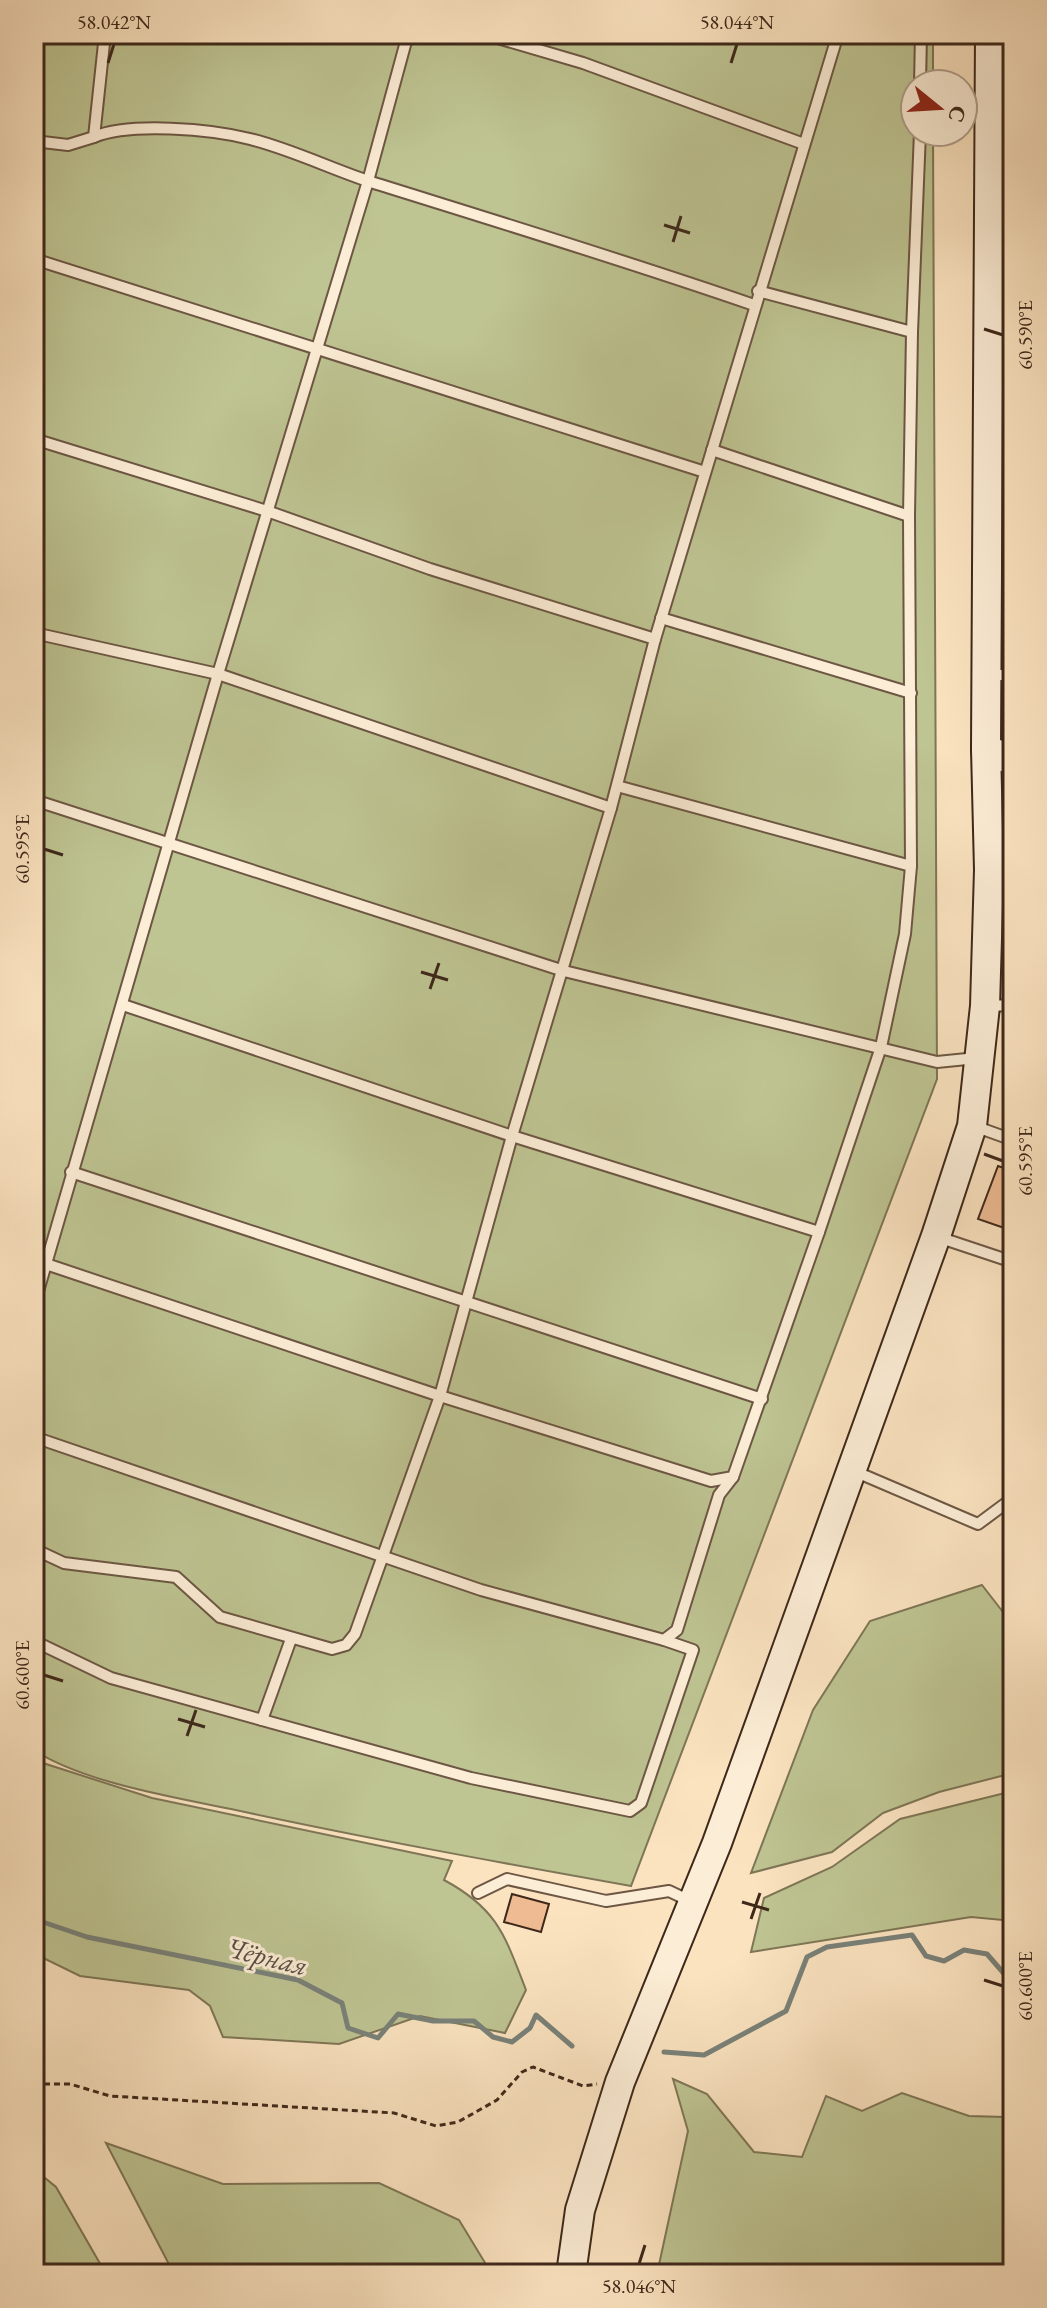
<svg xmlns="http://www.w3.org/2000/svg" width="1047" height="2308" viewBox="0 0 1047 2308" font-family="'EB Garamond',serif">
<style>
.green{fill:#bec492;stroke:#7e7656;stroke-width:2}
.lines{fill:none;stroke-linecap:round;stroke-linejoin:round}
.stream{stroke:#798179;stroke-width:5}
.building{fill:#eebb92;stroke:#3e281a;stroke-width:2}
.lane-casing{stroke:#6d5744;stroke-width:14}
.secondary-casing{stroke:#3e281a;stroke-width:32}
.path{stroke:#3e281a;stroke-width:3;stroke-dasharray:6 4;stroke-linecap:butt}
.lane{stroke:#fcedd6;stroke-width:10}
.secondary{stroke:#fcedd6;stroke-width:28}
.ticks{fill:none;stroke:#3e281a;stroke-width:3}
.labels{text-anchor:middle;stroke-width:6;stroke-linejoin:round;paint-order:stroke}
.water-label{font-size:28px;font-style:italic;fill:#564d42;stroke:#fcedd6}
.neatline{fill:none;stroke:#3e281a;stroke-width:3}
.ticks-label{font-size:20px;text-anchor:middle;fill:#3e281a}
</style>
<rect width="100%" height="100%" fill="#fbe3c0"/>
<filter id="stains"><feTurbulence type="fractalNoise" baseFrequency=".0025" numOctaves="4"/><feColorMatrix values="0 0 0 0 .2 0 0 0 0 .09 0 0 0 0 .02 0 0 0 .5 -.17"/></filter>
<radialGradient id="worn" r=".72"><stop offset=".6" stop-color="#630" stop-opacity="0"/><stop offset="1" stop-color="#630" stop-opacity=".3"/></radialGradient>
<g class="green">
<path d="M34,34H933V84H915V132H933L937,1079L631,1886C497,1862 364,1838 231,1809C173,1797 82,1782 34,1750Z"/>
<path d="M982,1585L1013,1625V1773L939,1792L883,1813L832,1852L751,1873L813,1710L870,1621Z"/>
<path d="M34,1757L46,1764L152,1798L452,1861L444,1880C498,1909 505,1936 526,1990L505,2033L420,2016L339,2044L223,2037L210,2006L189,1990L80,1976L37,1955L34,1951Z"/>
<path d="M1013,1791V1921L971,1917L751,1952L764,1898L832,1867L900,1819Z"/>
<path d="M673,2079L707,2094L754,2152L802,2157L826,2096L862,2111L902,2093L969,2116L1005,2117L1013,2125V2274H657L688,2131Z"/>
<path d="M106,2143L223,2184L379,2183L459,2220L487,2266L488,2274H174Z"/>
<path d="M34,2169L56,2187L106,2274H34Z"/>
</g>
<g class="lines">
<g class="stream">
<path d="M34,1919L87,1937L298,1980L342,2003L348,2028L378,2038L398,2014L433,2021H474L493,2037L512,2042L530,2028L536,2015L572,2046"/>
<path d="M664,2052L704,2055L786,2011L807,1957L827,1947L912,1935L926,1956L944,1961L964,1950L987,1954L1013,1984"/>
</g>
</g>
<g class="building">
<path d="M998,1166L1013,1171V1231L978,1219Z"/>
<path d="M512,1894L549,1904L541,1932L504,1922Z"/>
</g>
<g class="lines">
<g class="lane-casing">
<g id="lane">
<path d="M484,34L583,63L804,144"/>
<path d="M920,84L921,34"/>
<path d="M94,137C130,122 211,129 250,139C291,149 331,169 371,182C499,222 627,261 754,305"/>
<path d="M34,141L68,145L94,137L105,34"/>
<path d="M992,257L1013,264"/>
<path d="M34,259L705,472"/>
<path d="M758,291L912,332"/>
<path d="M34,439L267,511L430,569L655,639"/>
<path d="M712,450L909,516"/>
<path d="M661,618L911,693"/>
<path d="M34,633L218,674L611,808"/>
<path d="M988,674L1013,676"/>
<path d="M617,786L911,866"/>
<path d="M34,800L564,971L937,1062L977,1058"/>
<path d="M991,870L1013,873"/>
<path d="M123,1005L512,1136L819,1232L881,1047L905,934L911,866L909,516L912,332L920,132"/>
<path d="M987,1006L1013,1005"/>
<path d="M974,1126L1013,1140"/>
<path d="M71,1172L762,1399"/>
<path d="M938,1237L1013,1262"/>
<path d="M46,1264L440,1396L711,1481L733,1477L819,1232"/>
<path d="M34,1305L218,674L368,181L408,34"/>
<path d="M34,1437L481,1590L664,1640L677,1630L719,1495L733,1477"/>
<path d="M854,1471L978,1524L1013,1498"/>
<path d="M34,1549L64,1563L176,1577L220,1617L332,1649L346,1645L355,1634L440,1396L512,1136L611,808L655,639L838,34"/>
<path d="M34,1641L111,1678L471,1778L630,1811L641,1803L693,1650L664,1640"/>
<path d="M262,1720L291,1639"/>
<path d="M478,1893L507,1879L606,1901L669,1891L692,1902"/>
</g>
</g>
<g class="secondary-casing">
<g id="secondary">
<path d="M986,749L1013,761"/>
<path d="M571,2274L580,2210L620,2082L717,1843L936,1236L972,1126L985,1006L989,870L986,749L990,34"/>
</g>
</g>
<path class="path" d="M34,2084H70L110,2096L394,2113L436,2126L458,2122L497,2100L522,2072L533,2067L583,2086L597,2084"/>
<use href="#lane" class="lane"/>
<use href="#secondary" class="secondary"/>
</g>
<path class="ticks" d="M108,63L114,44M731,63L737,44M664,225L690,233M673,242L681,216M984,329L1003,335M44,849L63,855M421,972L448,980M430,989L439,963M984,1154L1003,1161M44,1675L63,1681M178,1719L205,1727M187,1736L196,1710M742,1902L769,1910M751,1919L760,1893M984,1980L1003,1986M639,2264L645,2245"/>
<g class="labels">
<g class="water-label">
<text transform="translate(267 1956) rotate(14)" y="10">Чёрная</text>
</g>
</g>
<rect width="1047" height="2308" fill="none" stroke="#fbe3c0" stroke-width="88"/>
<g transform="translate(939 108) rotate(108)"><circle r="38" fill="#fcedd6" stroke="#b09e8b" stroke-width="2"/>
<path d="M0-6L14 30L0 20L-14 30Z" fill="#8f2418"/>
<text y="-12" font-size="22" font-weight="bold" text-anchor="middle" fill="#3e281a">С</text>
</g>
<rect x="44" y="44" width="959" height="2220" class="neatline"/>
<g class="ticks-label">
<text x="114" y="29">58.042°N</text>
<text x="737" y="29">58.044°N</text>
<text transform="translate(1025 335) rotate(-90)" y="7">60.590°E</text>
<text transform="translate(22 849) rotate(-90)" y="7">60.595°E</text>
<text transform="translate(1025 1161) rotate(-90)" y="7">60.595°E</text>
<text transform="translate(22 1675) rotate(-90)" y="7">60.600°E</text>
<text transform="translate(1025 1986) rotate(-90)" y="7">60.600°E</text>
<text x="639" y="2293">58.046°N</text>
</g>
<rect width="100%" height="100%" filter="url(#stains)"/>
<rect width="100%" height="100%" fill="url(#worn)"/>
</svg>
